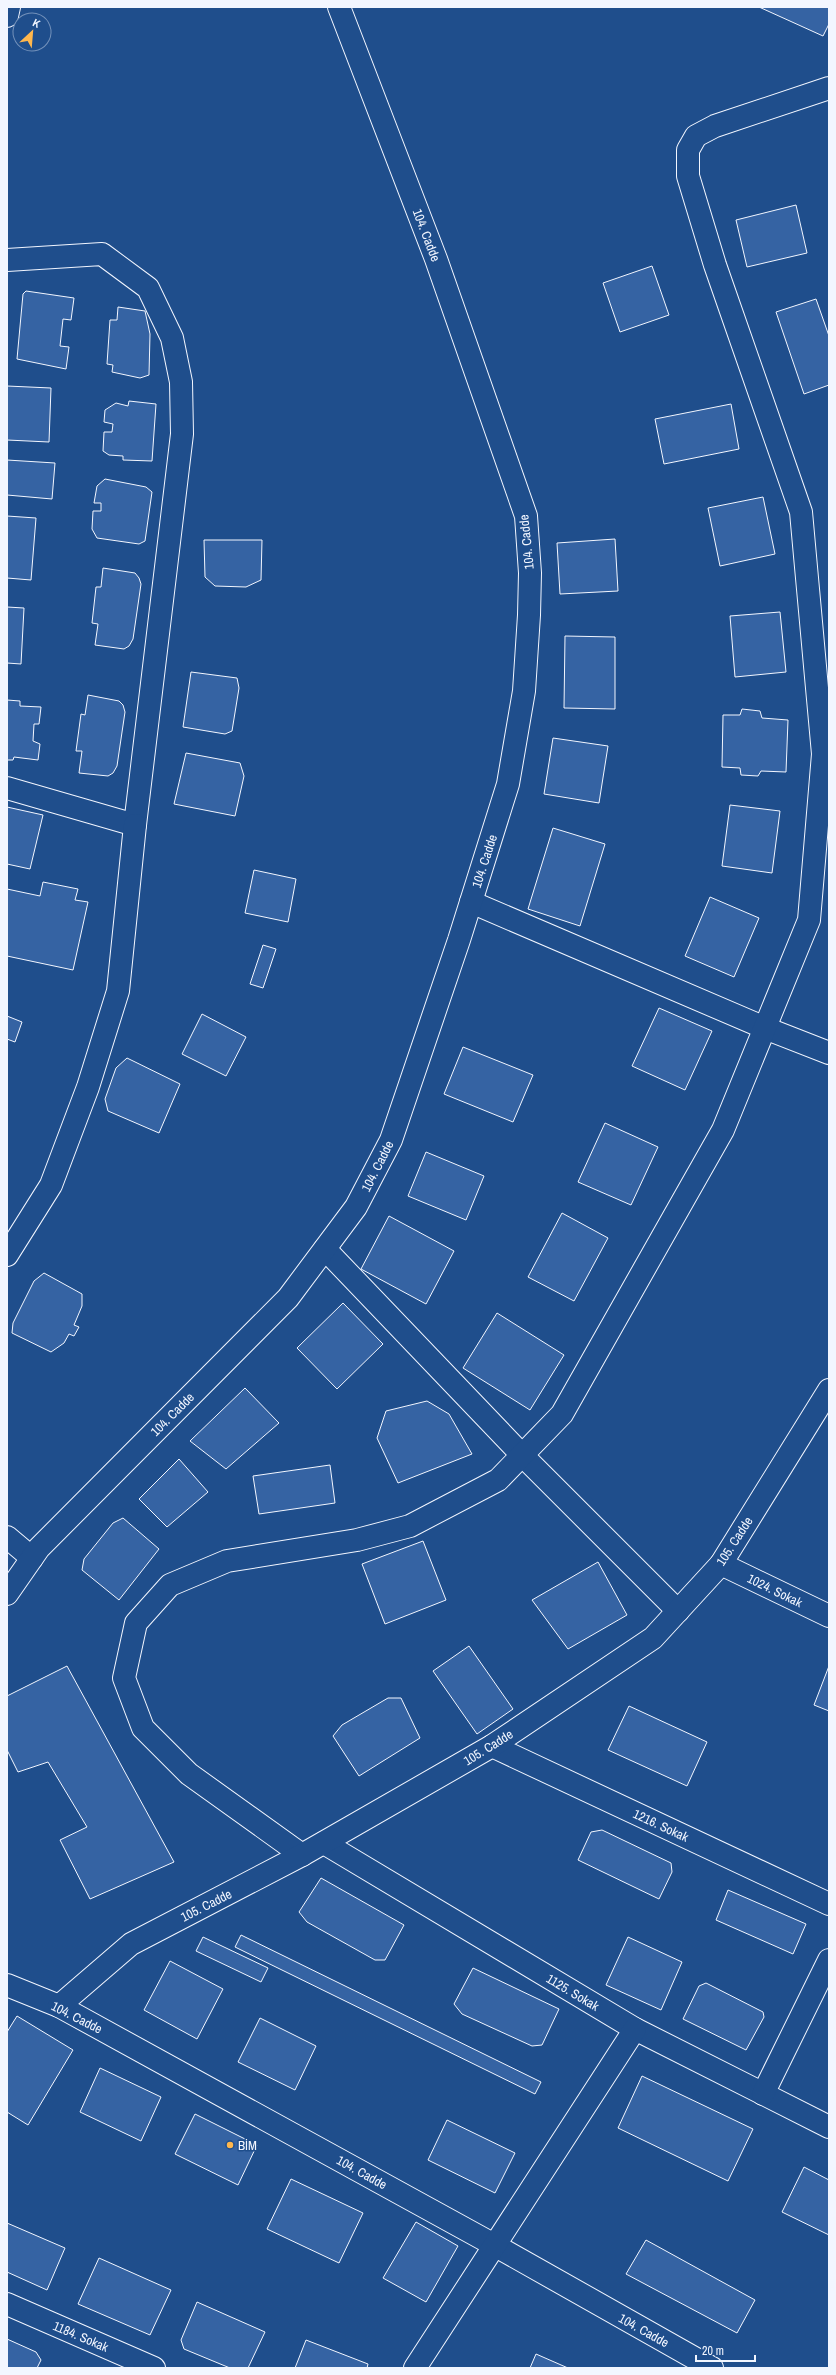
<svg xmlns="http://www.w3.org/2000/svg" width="836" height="2375" viewBox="0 0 836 2375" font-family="'Archivo Narrow',sans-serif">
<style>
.building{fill:#3563a3;stroke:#f2f6ff}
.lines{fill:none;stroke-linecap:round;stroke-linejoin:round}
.minor-casing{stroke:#f2f6ff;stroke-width:24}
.major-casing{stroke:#f2f6ff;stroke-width:24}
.minor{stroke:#1f4e8c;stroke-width:22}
.major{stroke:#1f4e8c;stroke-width:22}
.poi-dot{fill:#ffb74d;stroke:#1f4e8c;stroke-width:1.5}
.labels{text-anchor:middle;stroke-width:3;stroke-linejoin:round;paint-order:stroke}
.street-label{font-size:13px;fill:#f2f6ff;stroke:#1f4e8c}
.poi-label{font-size:13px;fill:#f2f6ff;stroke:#1f4e8c;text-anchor:start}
</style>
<rect width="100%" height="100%" fill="#1f4e8c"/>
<g class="building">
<path d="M759,7H829V24L823,36Z"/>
<path d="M796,205L807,253L747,267L736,220Z"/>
<path d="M652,266L669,315L620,332L603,283Z"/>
<path d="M26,291L74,298L71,320L63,319L60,346L69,347L66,369L17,359L23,294Z"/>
<path d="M816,299L829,336V385L804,394L776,312Z"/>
<path d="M118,307L145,311L150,334L149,375L140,378L112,372L113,365L107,364L110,320H117Z"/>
<path d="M7,386L51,388L49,442L7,440Z"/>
<path d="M129,401L156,404L152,461L123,460V456L109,455L103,451L104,432H112L113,424L104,422L105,410L116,403L128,406Z"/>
<path d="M731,404L739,449L664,464L655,419Z"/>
<path d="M7,460L55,463L52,499L7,495Z"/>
<path d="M105,479L146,487L152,492L145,541L139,544L97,538L92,529L93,511H101V503H94L97,486Z"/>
<path d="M763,497L775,554L720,566L708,508Z"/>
<path d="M7,516L36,518L31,580L7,578Z"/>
<path d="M615,539L618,591L560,594L557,543Z"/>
<path d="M204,540H262L261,580L246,587L215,586L205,577Z"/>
<path d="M103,568L135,573L139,578L141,584L133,639L129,646L124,649L95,645L98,624L92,623L96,587H101Z"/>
<path d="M7,607L24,608L21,664L7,663Z"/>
<path d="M780,612L786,672L735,677L730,616Z"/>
<path d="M565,636L615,637V709L564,708Z"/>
<path d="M191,672L237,678L239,688L232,731L225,734L183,727Z"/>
<path d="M88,695L119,701L123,705L125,712L117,766L113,773L108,776L79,773L82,751H76L81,714L85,715Z"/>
<path d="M7,700L20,701V706L41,707L39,724H34L33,741L40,744L38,760L14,757L13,760H7Z"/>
<path d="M742,709L760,711L762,718L788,720L786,772L761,771L758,776L741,775L740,768L722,767L723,715H740Z"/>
<path d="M553,738L608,746L599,803L544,794Z"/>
<path d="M186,753L240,763L244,776L235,816L174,804Z"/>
<path d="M730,805L780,811L772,873L722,866Z"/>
<path d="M7,807L43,815L30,869L7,864Z"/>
<path d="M553,828L605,844L580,926L528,909Z"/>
<path d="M254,870L296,879L288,922L245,913Z"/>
<path d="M43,882L78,889L75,900L88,902L73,970L7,956V889L40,896Z"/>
<path d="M710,897L759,918L734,977L685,956Z"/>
<path d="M263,945L276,949L263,988L250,984Z"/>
<path d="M659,1008L712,1031L685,1090L632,1066Z"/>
<path d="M202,1014L246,1037L226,1076L182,1054Z"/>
<path d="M7,1016L22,1022L15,1042L7,1039Z"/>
<path d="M463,1047L533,1075L513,1122L444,1094Z"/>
<path d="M127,1058L180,1084L159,1133L108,1111L105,1099L116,1068Z"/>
<path d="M605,1123L658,1147L631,1205L578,1182Z"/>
<path d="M426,1152L484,1176L466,1220L408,1196Z"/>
<path d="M562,1213L608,1238L574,1301L528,1277Z"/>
<path d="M389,1216L454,1251L426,1304L361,1269Z"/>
<path d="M44,1273L82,1294V1306L74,1325L79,1327L74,1336L69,1334L64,1343L51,1352L12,1333L13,1323L34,1281Z"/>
<path d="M343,1303L383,1344L337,1389L297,1348Z"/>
<path d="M497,1313L564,1355L530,1410L463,1368Z"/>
<path d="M245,1388L279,1423L226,1469L190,1441Z"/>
<path d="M427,1401L449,1414L472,1454L398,1483L377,1438L386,1411Z"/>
<path d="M179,1459L208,1492L167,1527L139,1499Z"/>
<path d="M330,1465L335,1503L259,1514L253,1476Z"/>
<path d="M123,1518L159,1549L119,1600L82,1570L84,1559L113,1523Z"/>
<path d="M423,1541L446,1600L385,1624L362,1564Z"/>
<path d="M598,1562L627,1615L568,1649L532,1600Z"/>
<path d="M469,1646L513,1709L477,1734L433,1671Z"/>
<path d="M67,1666L174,1862L90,1899L60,1840L87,1827L48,1762L18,1772L7,1750V1696Z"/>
<path d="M829,1666V1711L814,1705Z"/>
<path d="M388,1698H401L420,1738L359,1776L333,1736L342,1725Z"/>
<path d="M629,1706L707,1742L687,1786L608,1750Z"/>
<path d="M602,1830L671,1863L672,1872L659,1899L578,1860L591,1832Z"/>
<path d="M321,1878L404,1925L385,1960H375L307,1922L299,1912Z"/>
<path d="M728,1890L806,1924L793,1954L716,1920Z"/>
<path d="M241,1935L541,2082L535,2094L235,1947Z"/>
<path d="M203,1937L268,1968L261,1982L196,1951Z"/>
<path d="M628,1937L682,1962L661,2010L606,1985Z"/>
<path d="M170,1961L223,1989L197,2039L144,2010Z"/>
<path d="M473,1968L559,2009L542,2045L532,2046L462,2014L454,2004Z"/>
<path d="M706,1983L763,2012L764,2017L746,2050L683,2019L699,1986Z"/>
<path d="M17,2016L73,2050L28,2125L7,2112V2032Z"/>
<path d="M260,2018L316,2046L295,2090L238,2062Z"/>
<path d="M100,2068L161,2097L141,2141L80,2112Z"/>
<path d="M642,2076L753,2129L728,2181L618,2128Z"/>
<path d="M195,2114L257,2145L238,2185L175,2154Z"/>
<path d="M447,2120L515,2153L495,2193L428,2160Z"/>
<path d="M804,2167L829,2180V2235L782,2212Z"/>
<path d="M291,2179L363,2213L339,2263L267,2229Z"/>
<path d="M416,2222L458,2246L426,2302L383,2278Z"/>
<path d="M7,2223L65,2248L47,2290L7,2272Z"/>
<path d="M646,2240L755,2300L737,2333L626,2274Z"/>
<path d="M99,2258L171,2290L150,2335L78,2304Z"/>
<path d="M197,2302L265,2332L248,2368H230L184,2349L181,2340Z"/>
<path d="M7,2339L36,2352L41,2360L37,2368H7Z"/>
<path d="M306,2340L368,2364L367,2368H295Z"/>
<path d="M536,2354L568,2368H530Z"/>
</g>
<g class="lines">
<g class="minor-casing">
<g id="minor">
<path d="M7,260L102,254L148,288L172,338L181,382L182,434L135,825L7,788"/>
<path d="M471,902L765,1028L829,1053"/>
<path d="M325,1249L522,1455L678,1611"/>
<path d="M7,1255L51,1185L88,1087L118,991L135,825"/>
<path d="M7,1537L32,1558"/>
<path d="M721,1564L829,1616"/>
<path d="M7,1594L39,1548L288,1298L356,1207L391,1140L459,940L508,784L524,691L529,615L530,573L526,516L436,259L339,7"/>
<path d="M492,1746L829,1904"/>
<path d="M324,1843L635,2029L829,2127"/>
<path d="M302,1855L189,1774L143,1728L124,1678L136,1623L170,1585L227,1561L357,1540L410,1526L498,1480L562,1414L723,1130L809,920L823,754L801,512L715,265L688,176V150L696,136L715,126L829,88"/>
<path d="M7,1985L59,2006L496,2246L712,2368"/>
<path d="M59,2006L131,1944L302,1855L492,1746L653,1638L721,1564L829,1390"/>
<path d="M763,2094L829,1960"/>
<path d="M7,2304L154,2368"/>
<path d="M415,2368L635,2029"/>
</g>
</g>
<g class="major-casing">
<path id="major" d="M7,16L9,7"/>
</g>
<use href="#minor" class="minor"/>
<use href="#major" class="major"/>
</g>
<circle class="poi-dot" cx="230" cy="2145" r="4"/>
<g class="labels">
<g class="street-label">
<text transform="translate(427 235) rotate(69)" y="5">104. Cadde</text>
<text transform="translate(526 542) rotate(-96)" y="5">104. Cadde</text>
<text transform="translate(484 861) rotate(-72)" y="5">104. Cadde</text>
<text transform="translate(377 1166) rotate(-63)" y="5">104. Cadde</text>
<text transform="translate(172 1414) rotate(-45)" y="5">104. Cadde</text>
<text transform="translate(734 1541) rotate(-57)" y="5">105. Cadde</text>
<text transform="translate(775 1590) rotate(26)" y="5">1024. Sokak</text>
<text transform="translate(488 1747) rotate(-32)" y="5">105. Cadde</text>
<text transform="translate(661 1825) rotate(25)" y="5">1216. Sokak</text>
<text transform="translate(206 1905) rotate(-27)" y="5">105. Cadde</text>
<text transform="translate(573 1992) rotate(31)" y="5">1125. Sokak</text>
<text transform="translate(77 2017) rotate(27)" y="5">104. Cadde</text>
<text transform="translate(362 2172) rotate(29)" y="5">104. Cadde</text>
<text transform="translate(644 2330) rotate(29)" y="5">104. Cadde</text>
<text transform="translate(81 2336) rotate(23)" y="5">1184. Sokak</text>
</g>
<g class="poi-label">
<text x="238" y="2150">BİM</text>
</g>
</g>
<rect width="836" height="2375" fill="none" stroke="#f2f6ff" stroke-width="16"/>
<g transform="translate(32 32) rotate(26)"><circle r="19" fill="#1f4e8c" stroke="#7391ba"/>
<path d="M0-3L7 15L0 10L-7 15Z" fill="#ffb74d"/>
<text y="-6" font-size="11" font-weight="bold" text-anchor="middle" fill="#f2f6ff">K</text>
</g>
<path d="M696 2355v6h59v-6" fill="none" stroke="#f2f6ff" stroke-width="2"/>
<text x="702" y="2355" font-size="12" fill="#f2f6ff" stroke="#1f4e8c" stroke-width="3" paint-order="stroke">20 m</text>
</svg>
